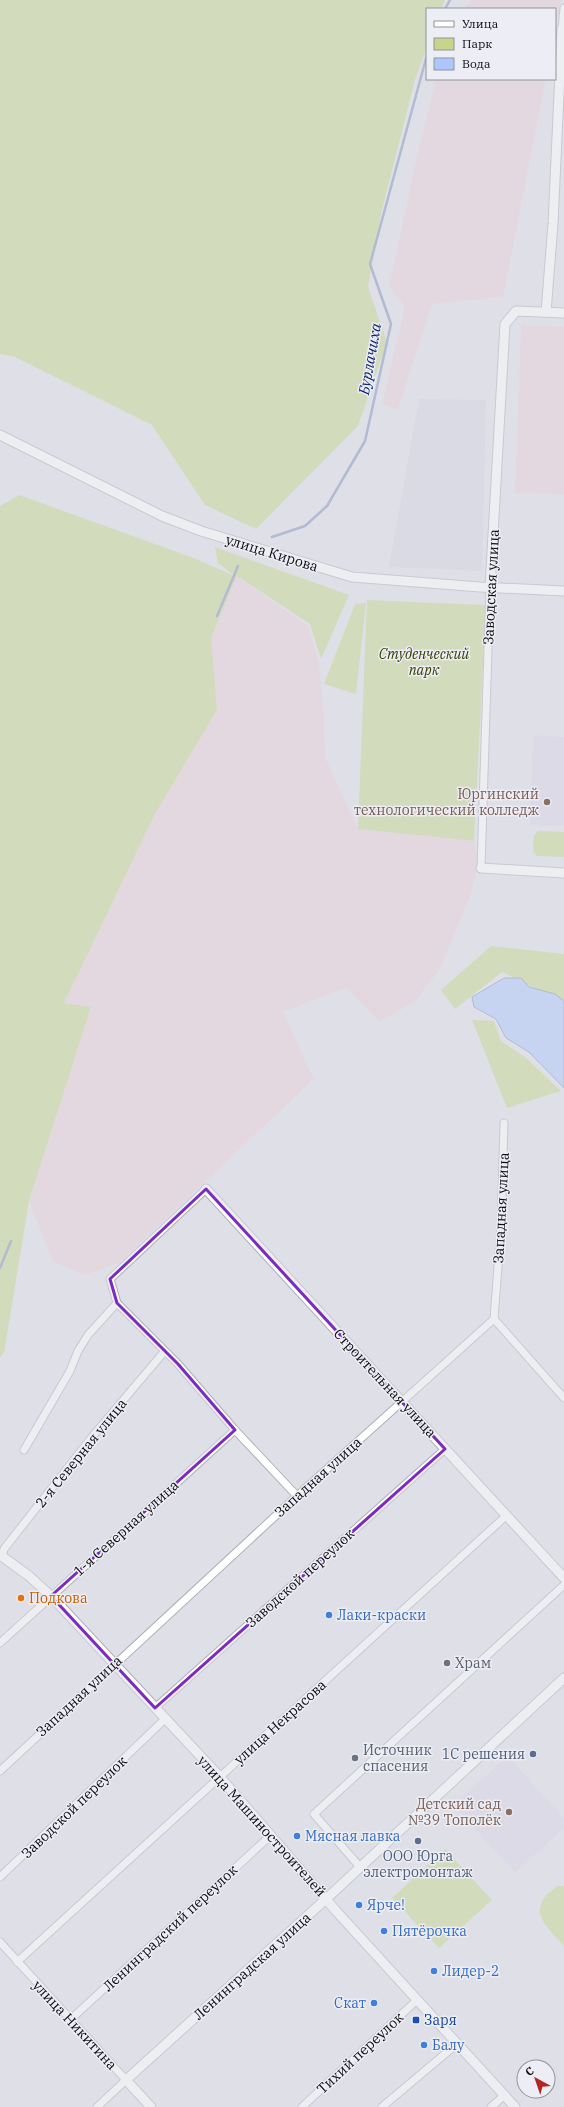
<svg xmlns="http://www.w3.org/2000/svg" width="564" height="2107" viewBox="0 0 564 2107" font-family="'IBM Plex Serif',serif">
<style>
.built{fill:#d2d2e1}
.industrial{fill:#e8cfd7}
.education{fill:#dcd2e7}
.green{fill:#c6d589}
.water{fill:#acc6fd;stroke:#7c8eb5}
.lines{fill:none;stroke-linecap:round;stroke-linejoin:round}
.stream{stroke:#7c8eb5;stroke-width:2.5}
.minor-casing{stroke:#aeaeb6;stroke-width:9}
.tertiary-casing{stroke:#aeaeb6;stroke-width:11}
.minor{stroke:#fff;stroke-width:7}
.tertiary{stroke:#fff;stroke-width:9}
.marked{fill:none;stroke:#7b2cbf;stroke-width:3;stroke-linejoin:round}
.education-dot{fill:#8d6e63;stroke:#ededf5;stroke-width:1.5}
.food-dot{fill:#e8710a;stroke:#ededf5;stroke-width:1.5}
.shop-dot{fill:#3f7fe0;stroke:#ededf5;stroke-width:1.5}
.worship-dot{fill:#6b7280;stroke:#ededf5;stroke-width:1.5}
.service-dot{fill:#5c6f8a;stroke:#ededf5;stroke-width:1.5}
.transit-dot{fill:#1a4fb4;stroke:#ededf5;stroke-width:1.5}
.labels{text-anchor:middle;stroke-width:3;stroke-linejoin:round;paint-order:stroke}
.street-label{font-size:14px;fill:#0c0c0e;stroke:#ededf5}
.park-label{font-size:14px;font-style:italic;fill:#373f01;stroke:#ededf5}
.education-label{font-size:14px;fill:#785e54;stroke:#ededf5;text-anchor:end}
.food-label{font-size:14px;fill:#c56008;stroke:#ededf5;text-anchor:start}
.shop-label{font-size:14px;fill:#366cbe;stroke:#ededf5;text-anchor:start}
.worship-label{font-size:14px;fill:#5b616d;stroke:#ededf5;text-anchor:start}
.service-label{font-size:14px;fill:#4e5e75;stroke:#ededf5;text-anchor:end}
.transit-label{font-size:14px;fill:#164399;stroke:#ededf5;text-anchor:start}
.water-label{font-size:15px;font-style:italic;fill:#0a2570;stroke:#ededf5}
</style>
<rect width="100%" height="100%" fill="#dfe0e7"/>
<path class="built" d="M419,399L486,400L482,571L389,567Z"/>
<g class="industrial">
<path d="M471,0H561L555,31V9H463Z"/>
<path d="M436,79H546L503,297L432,304L398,410L382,404L405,307L389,287L416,160Z"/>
<path d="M521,325L564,326V494L515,493Z"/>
<path d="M237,576L308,626L319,662L324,714L325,757L358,829L474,841L478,865L470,897L440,969L415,1001L380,1022L346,988L283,1012L314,1079L119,1263L85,1275L53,1262L29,1201L91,1007L63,1003L155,814L217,710L211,638Z"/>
</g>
<g class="education">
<path d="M533,735L564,737V826L530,825Z"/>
<path d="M508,1756L564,1818V1828L515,1873L453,1805Z"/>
</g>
<g class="green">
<path d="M0,0H445L441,9H427V47L415,80L382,210L368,287L387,342L358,426L256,529L205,505L152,425L15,357L0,354Z"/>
<path d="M19,495L191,557L235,576L218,563L215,547L349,595L321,659L310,624L237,576L211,638L217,710L155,814L64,1003L91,1007L29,1201L4,1353L0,1357V506Z"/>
<path d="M367,600L486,605L474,841L358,829Z"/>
<path d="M366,603L356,694L324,684L355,604Z"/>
<path d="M538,831L564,832V857L537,856L533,852L534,835Z"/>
<path d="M491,946L564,954V1003L502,972L455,1009L441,990Z"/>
<path d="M472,1020L494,1021L501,1041L525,1057L561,1091L507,1108Z"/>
<path d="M445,1849L492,1900L439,1948L392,1898Z"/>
<path d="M558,1886H564V1946C545,1925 524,1908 558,1886Z"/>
</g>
<path class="water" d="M504,978H521L529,987L555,994L564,1001V1088L529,1052L506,1038L496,1019L474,1007L472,997Z"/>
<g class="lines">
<g class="stream">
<path d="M445,9L450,0"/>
<path d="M272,537L305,526L327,506L365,441L391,324L370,264L427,55"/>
<path d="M217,616L238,566"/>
<path d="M0,1268L11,1241"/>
</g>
<g class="minor-casing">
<g id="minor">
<path d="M562,29L564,8"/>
<path d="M481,868L490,587"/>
<path d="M206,1189L110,1279L117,1303L178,1364L235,1430L297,1496"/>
<path d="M494,1319L564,1398"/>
<path d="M24,1450L70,1371L78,1351L88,1335L117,1303"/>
<path d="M2,1556L4,1549L92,1437L164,1352"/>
<path d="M0,1643L235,1430"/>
<path d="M155,1708L445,1449"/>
<path d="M0,1771L297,1496L494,1319L501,1227L504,1123"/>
<path d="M360,1867L314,1814L564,1585"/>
<path d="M0,1877L165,1719"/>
<path d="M0,1942L126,2080L97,2107"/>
<path d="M17,1962L507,1515"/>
<path d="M70,2020L270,1836"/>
<path d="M302,2107L417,2000"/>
<path d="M382,2107L458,2043"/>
<path d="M491,2107L505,2095"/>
</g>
</g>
<g class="tertiary-casing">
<g id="tertiary">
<path d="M546,312L553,224L562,29H564"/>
<path d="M0,435L162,516L201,531L352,577L480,587L564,591"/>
<path d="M490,587L505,324L516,311L564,313"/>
<path d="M481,868L564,873"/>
<path d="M206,1189L564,1578"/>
<path d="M0,1555L29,1576L51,1596L220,1777L337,1912L515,2107"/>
<path d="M151,2107L126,2080L326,1899L564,1678"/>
</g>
</g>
<use href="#minor" class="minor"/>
<use href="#tertiary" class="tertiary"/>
</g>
<path d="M0 0H564V2107H0ZM206,1189L445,1449L155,1708L51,1596L235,1430L178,1364L117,1303L110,1279Z" fill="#dfe0e7" fill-opacity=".55" fill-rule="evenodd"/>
<path class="marked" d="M206,1189L445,1449L155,1708L51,1596L235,1430L178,1364L117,1303L110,1279Z"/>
<g class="education-dot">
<circle cx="547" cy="802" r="4"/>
<circle cx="509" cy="1812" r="4"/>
</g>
<circle class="food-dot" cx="21" cy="1598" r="4"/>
<g class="shop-dot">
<circle cx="329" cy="1615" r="4"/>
<circle cx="297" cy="1836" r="4"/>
<circle cx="359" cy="1905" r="4"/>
<circle cx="384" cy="1931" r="4"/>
<circle cx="434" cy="1971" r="4"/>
<circle cx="374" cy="2003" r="4"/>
<circle cx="424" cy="2045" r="4"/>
</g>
<g class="worship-dot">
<circle cx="447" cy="1663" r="4"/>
<circle cx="355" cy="1758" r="4"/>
</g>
<g class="service-dot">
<circle cx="533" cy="1754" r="4"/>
<circle cx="418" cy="1841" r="4"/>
</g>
<rect class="transit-dot" x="412" y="2016" width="8" height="8" rx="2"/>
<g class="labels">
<g class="street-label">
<text transform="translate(272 553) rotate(17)" y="5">улица Кирова</text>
<text transform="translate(491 587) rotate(-87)" y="5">Заводская улица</text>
<text transform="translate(501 1208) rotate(-87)" y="5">Западная улица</text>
<text transform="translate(385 1383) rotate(47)" y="5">Строительная улица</text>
<text transform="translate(81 1453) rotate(-51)" y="5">2-я Северная улица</text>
<text transform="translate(318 1477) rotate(-42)" y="5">Западная улица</text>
<text transform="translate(126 1528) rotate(-42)" y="5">1-я Северная улица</text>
<text transform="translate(300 1578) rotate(-42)" y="5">Заводской переулок</text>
<text transform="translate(79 1696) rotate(-43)" y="5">Западная улица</text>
<text transform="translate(280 1722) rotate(-42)" y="5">улица Некрасова</text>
<text transform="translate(74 1807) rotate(-44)" y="5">Заводской переулок</text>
<text transform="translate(262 1826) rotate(48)" y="5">улица Машиностроителей</text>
<text transform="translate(170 1928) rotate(-43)" y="5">Ленинградский переулок</text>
<text transform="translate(252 1966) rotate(-42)" y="5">Ленинградская улица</text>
<text transform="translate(75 2025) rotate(47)" y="5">улица Никитина</text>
<text transform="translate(360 2053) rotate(-43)" y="5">Тихий переулок</text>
</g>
<g class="park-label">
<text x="424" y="659">Студенческий<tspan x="424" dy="16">парк</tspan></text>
</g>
<g class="education-label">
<text x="539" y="799">Юргинский<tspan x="539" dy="16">технологический колледж</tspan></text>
<text x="501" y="1809">Детский сад<tspan x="501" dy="16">№39 Тополёк</tspan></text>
</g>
<g class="food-label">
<text x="29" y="1603">Подкова</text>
</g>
<g class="shop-label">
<text x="337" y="1620">Лаки-краски</text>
<text x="305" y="1841">Мясная лавка</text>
<text x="367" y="1910">Ярче!</text>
<text x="392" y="1936">Пятёрочка</text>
<text x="442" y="1976">Лидер-2</text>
<text x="366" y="2008" text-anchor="end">Скат</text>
<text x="432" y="2050">Балу</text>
</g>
<g class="worship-label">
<text x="455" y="1668">Храм</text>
<text x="363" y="1755">Источник<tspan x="363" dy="16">спасения</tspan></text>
</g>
<g class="service-label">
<text x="525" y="1759">1С решения</text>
<text x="418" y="1861" text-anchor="middle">ООО Юрга<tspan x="418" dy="16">электромонтаж</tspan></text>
</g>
<g class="transit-label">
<text x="424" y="2025">Заря</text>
</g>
<g class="water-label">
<text transform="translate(370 359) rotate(-80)" y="5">Бурлачиха</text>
</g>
</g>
<rect x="426" y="8" width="130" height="72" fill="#ededf5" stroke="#939399"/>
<rect x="434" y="21" width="20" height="6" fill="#ffffff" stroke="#939399"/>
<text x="462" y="28" font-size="12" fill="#0c0c0e">Улица</text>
<rect x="434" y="38" width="20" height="12" fill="#c6d589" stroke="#939399"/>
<text x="462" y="48" font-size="12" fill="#0c0c0e">Парк</text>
<rect x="434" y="58" width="20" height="12" fill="#acc6fd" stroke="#939399"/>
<text x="462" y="68" font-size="12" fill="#0c0c0e">Вода</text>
<g transform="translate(536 2079) rotate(320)"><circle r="19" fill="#ededf5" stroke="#939399"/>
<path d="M0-3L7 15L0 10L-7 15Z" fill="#b42423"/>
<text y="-6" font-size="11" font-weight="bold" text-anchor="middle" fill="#0c0c0e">С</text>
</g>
</svg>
